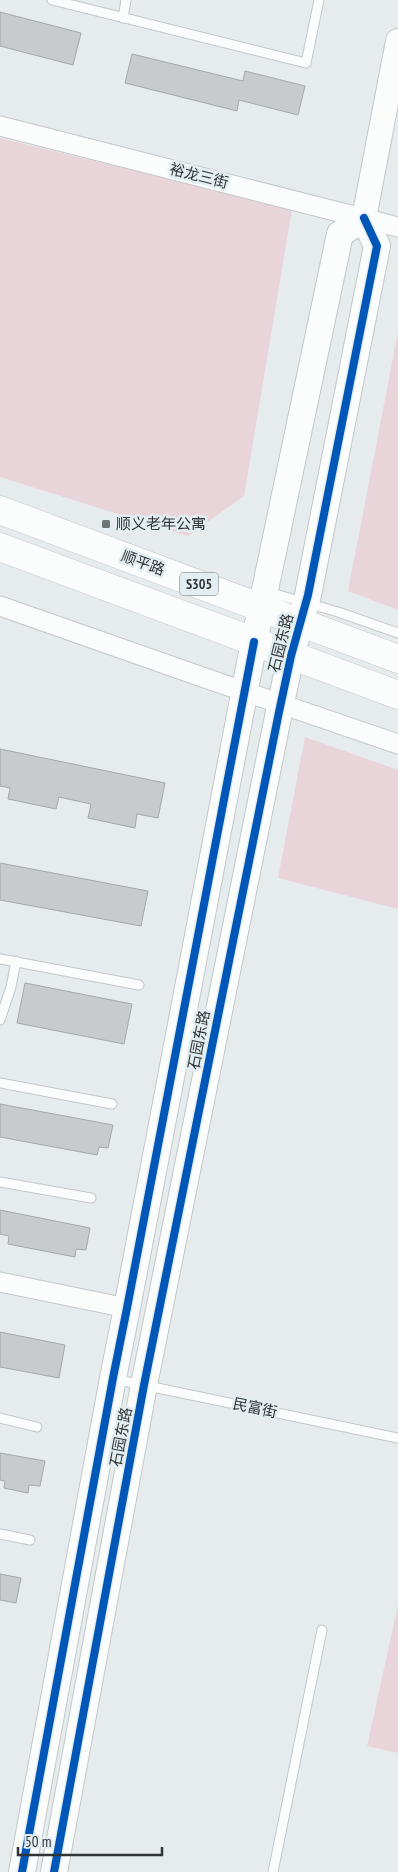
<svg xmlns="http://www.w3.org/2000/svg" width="398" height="1872" viewBox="0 0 398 1872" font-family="'PT Sans Narrow','Noto Sans SC',sans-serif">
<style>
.green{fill:#e9d4da}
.building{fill:#c7cbcc;stroke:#a3a8aa}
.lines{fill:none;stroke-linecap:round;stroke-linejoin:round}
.service-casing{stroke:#c3c8c9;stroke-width:11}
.minor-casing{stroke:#c3c8c9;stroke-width:21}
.tertiary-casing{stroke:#c3c8c9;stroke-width:26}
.secondary-casing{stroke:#c3c8c9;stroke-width:28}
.primary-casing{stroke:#c3c8c9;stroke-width:29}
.service{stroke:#fbfcfc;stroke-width:9}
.minor{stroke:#fbfcfc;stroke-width:19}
.tertiary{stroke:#fbfcfc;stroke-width:24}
.secondary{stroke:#fbfcfc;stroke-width:26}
.primary{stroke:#fbfcfc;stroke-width:28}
.cycleway-casing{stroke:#e2eef1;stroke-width:11}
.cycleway{stroke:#0057b8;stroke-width:8}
.poi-dot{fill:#707576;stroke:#e2eef1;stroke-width:2}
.labels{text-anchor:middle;stroke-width:5;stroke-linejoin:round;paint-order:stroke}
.shield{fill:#e2eef1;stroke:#666c6e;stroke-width:1}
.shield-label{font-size:14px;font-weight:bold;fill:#313536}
.street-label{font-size:15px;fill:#313536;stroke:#e2eef1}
.poi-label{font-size:15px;fill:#313536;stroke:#e2eef1;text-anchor:start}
</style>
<rect width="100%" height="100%" fill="#e6ecee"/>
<g class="green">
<path d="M0,138L292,209L244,496L188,536L0,477Z"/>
<path d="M398,332V610L348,591Z"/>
<path d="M305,737L398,770V909L278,878Z"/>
<path d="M398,1605V1753L367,1746Z"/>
</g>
<g class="building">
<path d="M0,12L81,33L73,65L0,46Z"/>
<path d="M132,54L243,81L245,71L305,86L298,115L239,100L237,111L125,83Z"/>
<path d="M0,749L165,783L158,818L137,814L135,828L88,818L91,804L59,797L56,809L8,799L10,788L0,786Z"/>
<path d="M0,863L148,891L141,926L0,900Z"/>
<path d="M25,983L132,1004L124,1044L17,1023Z"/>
<path d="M0,1104L113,1125L108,1148L99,1147L97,1155L0,1137Z"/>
<path d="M0,1210L90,1228L86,1250L76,1249L75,1257L8,1244L9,1236L0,1234Z"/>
<path d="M0,1332L65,1345L59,1378L0,1367Z"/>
<path d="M0,1453L45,1461L40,1486L29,1485L28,1493L4,1488L5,1481L0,1480Z"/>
<path d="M0,1574L21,1578L16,1603L0,1600Z"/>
</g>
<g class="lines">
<g class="service-casing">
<g id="service">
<path d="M52,0L306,63L319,0"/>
<path d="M123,18L126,0"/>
<path d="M268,592L338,612L398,633"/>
<path d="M0,959L139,985"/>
<path d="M0,1020L11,987L16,961"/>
<path d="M0,1083L112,1104"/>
<path d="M0,1182L91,1198"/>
<path d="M114,1379L398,1438"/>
<path d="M0,1418L37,1427"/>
<path d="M0,1534L30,1540"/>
<path d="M273,1872L322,1630"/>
</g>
</g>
<g class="minor-casing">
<g id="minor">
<path d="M0,126L398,227"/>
<path d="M0,606L205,678L398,744"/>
<path d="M0,1282L127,1308"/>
</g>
</g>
<g class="tertiary-casing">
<path id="tertiary" d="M364,218L398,41"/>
</g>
<g class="secondary-casing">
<path id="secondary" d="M22,1872L113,1378L127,1308L254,642L340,234L364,218L377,246L308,595L291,656L279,712L144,1385L54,1872"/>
</g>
<g class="primary-casing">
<g id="primary">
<path d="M0,510L398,659"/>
<path d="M0,547L398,695"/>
</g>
</g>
<use href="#service" class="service"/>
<use href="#minor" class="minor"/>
<use href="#tertiary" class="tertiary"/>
<use href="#secondary" class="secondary"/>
<use href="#primary" class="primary"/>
<g class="cycleway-casing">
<g id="cycleway">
<path d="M22,1872L113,1378L127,1308L254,642"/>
<path d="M54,1872L144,1385L279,712L291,656L308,595L377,246L364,218"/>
</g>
</g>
<use href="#cycleway" class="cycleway"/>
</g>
<rect class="poi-dot" x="101" y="519" width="10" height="10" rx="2.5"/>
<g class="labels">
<rect class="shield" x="180" y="572.5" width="38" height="23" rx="4"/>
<g class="shield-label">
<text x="199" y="589">S305</text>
</g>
<g class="street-label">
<text transform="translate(199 176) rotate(14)" y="5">裕龙三街</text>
<text transform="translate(143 563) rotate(20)" y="5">顺平路</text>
<text transform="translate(281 643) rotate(-76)" y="5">石园东路</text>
<text transform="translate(199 1040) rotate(-79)" y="5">石园东路</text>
<text transform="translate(255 1408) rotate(12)" y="5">民富街</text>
<text transform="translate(121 1437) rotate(-79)" y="5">石园东路</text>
</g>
<g class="poi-label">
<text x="116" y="529">顺义老年公寓</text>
</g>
</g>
<path d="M18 1847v8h144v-8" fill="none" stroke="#313536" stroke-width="2.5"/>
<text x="25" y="1847" font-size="15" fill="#313536" stroke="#e2eef1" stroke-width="4" paint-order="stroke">50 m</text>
</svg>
